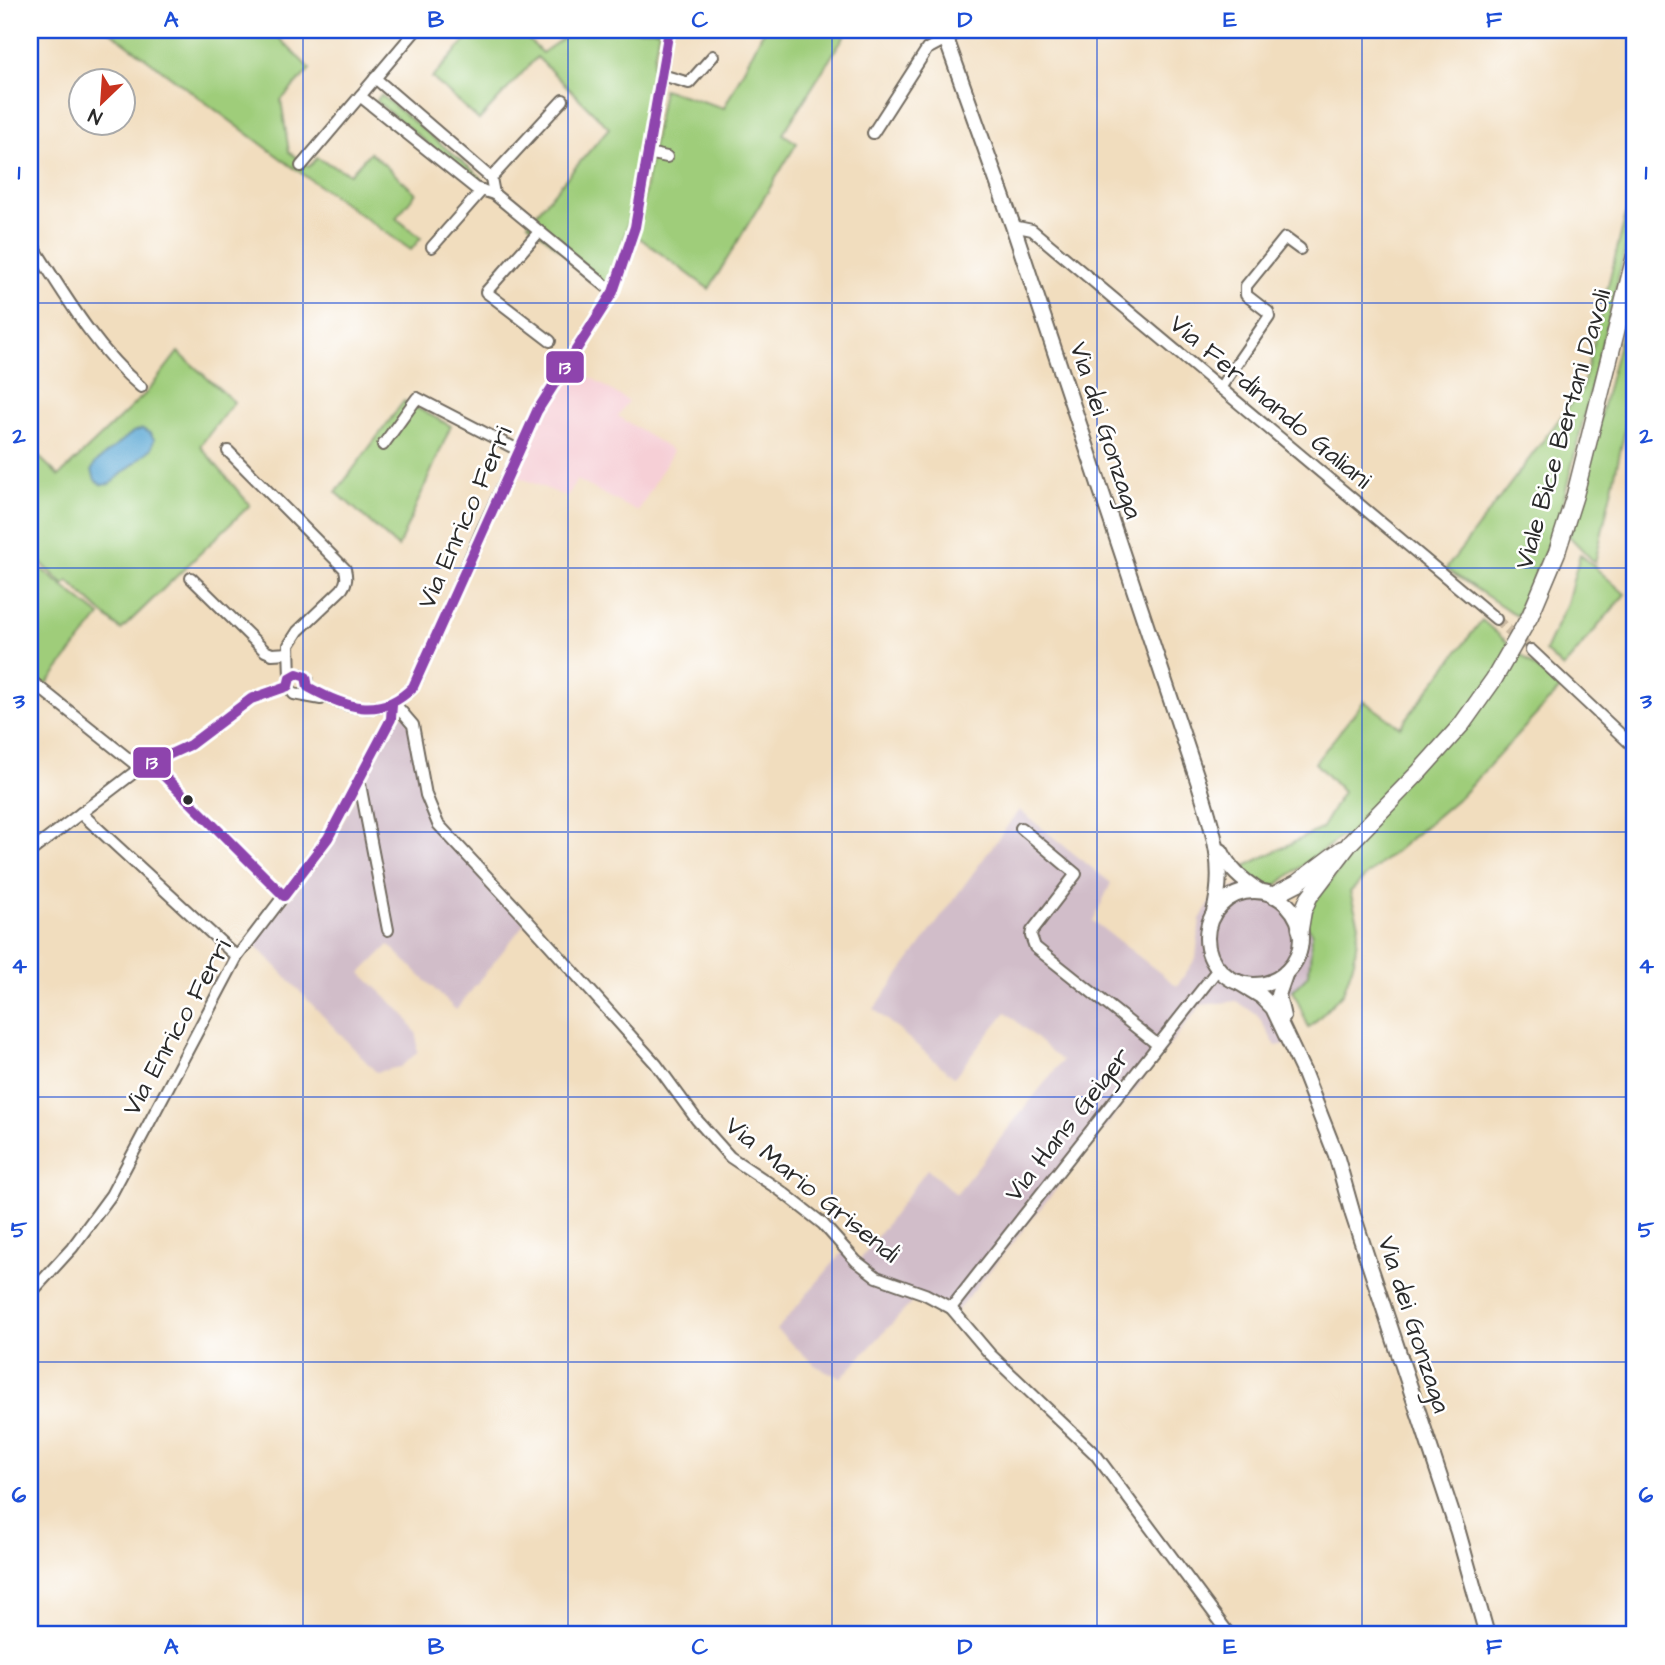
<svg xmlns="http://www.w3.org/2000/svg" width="1665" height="1665" viewBox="0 0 1665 1665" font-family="'Architects Daughter',sans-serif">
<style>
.built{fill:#f6cfd6}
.industrial{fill:#d1bdc9}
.green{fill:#9fcd7a;stroke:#657c52;stroke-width:2}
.water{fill:#5ba8d4;stroke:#436a80;stroke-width:2}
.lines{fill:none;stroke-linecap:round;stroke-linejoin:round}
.minor-tunnel{stroke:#c9b9a1;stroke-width:10;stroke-dasharray:10 5;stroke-linecap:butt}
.minor-casing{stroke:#70695e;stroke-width:14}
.major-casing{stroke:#70695e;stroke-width:18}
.highway-casing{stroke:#70695e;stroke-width:19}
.minor{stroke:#fff;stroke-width:10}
.major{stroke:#fff;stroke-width:14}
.highway{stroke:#fff;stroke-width:16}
.bus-1-casing{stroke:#fff;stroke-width:16}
.bus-1{stroke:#8e44ad;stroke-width:10}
.grid{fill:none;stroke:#1d4ed8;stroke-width:2;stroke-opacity:0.55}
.bus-dot{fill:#2b2b2b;stroke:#fff;stroke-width:2.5}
.labels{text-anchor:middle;stroke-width:5;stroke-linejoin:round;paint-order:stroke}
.street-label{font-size:26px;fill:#2b2b2b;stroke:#fff}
.line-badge{stroke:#fff;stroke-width:2.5}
.badge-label{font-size:19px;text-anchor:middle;font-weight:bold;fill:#fff}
.neatline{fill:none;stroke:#1d4ed8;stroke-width:2.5}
.grid-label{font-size:23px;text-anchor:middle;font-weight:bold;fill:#1d4ed8}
</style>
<rect width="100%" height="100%" fill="#fff"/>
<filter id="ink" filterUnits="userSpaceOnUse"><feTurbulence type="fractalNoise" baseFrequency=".0143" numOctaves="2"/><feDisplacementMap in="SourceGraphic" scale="14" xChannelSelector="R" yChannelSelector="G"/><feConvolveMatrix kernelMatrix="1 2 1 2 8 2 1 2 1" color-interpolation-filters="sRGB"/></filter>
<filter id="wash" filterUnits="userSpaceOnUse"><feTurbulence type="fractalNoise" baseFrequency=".00686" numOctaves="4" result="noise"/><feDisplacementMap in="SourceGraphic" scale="28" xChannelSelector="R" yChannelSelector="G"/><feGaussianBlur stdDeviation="1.57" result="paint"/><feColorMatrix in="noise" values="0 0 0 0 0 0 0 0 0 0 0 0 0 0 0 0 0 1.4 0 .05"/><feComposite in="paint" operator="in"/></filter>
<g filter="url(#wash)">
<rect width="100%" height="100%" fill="#f1ddbe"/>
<path class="built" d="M573,366L628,401L618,416L673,451L638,512L577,480L567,497L516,476L544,414Z"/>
<g class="industrial">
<path d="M415,712L433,814L525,923L456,1010L389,945L361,973L405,1015L417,1035V1053L400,1067L376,1072L272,962L253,944L277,912L309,875L341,825L396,717Z"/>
<path d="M1019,810L1111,883L1093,921L1177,986L1196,958L1200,919L1214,897L1250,880L1295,902L1312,934L1309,974L1286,997L1297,1042L1276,1046L1258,1016L1237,1001L1201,1005L1070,1172L955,1313L932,1302L916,1298L841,1378L816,1366L777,1330L845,1249L860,1260L927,1169L956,1194L1062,1061L1006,1012L954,1077L874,1009Z"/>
</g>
<g class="green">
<path d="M108,30H284L278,37L310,69L281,100L289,152L309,167L317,158L350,174L370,152L416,193L396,218L421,238L411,250L291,166Z"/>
<path d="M475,30H519L542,53L569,34L566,30H659L638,149L641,152C632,196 628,248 605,286L528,223L609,128L537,57L479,120L432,78Z"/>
<path d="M764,30H848L783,134L797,143L709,289L637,236L663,89L724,108Z"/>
<path d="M381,95L481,177L482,185L476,183L376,101Z"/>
<path d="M1635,178V210L1557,526L1517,616L1446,569L1582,389Z"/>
<path d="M1635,282V386L1595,563L1569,536Z"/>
<path d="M178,352L234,402L200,446L250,505L121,630L68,581L64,585L30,552V457L34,452L59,476L147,392Z"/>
<path d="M404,401L451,426L398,547L336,492Z"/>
<path d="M1580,554L1625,594L1563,668L1545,651L1567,603Z"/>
<path d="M30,560L100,616L35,699L30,694V621L33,610L30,604Z"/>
<path d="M1482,620L1560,689L1462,795L1365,877L1350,892L1359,924L1354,961L1343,993L1309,1028L1293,990L1309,974L1312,934L1305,922L1316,899L1355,850L1342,836L1270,890L1250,880L1245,866L1321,829L1343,792L1315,763L1364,701L1400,727Z"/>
</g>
<path class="water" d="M142,429L150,433L154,439L152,448L110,484L102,485L95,480L92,470L95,463L133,432Z"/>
</g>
<g filter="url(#ink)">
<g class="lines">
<path class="minor-tunnel" d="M1496,619L1531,650"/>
<g class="minor-casing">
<g id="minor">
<path d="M662,75L689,83L713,56"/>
<path d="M375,78L491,178L494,194L613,292"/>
<path d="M360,96L475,188L494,194"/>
<path d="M873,133L927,49L963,30"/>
<path d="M648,153L667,157"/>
<path d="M301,166L416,30"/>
<path d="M491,178L563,100"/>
<path d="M1013,226L1032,230L1496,619"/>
<path d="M539,232L486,292L550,341"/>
<path d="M30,241C63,292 94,347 141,387"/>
<path d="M432,247L482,190"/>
<path d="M1220,388L1269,317L1268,312L1246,295V286L1285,238L1300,249"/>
<path d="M383,445L417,398L518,450"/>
<path d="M228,451L345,569C347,577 347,582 342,589L298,631L289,645L290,678"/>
<path d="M191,578L265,651L272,654L289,653"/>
<path d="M1531,650L1635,748"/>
<path d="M30,680L140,768"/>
<path d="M288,686L290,678L300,674L308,680V687C345,710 390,723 417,680L481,532L537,411L613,292L635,227L669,30"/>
<path d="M288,686L294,694L321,699"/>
<path d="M395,704L413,725L426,795L438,824L519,911L656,1064L697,1120L730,1157L781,1191L823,1224L856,1261L877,1277L925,1294L951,1308L990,1354L1096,1455L1230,1635"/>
<path d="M151,763L284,896"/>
<path d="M359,779L388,930"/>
<path d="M81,813L237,957"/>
<path d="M1021,828L1076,874L1032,931L1031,936L1035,947L1158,1045"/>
<path d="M30,852L140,768L190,745L251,699L288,686"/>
<path d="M30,1294L72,1248L111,1195L237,957L328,838L391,719L392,705"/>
<path d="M951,1308L1218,969"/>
</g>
</g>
<g class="major-casing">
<g id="major">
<path d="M943,30L1013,226L1200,787C1213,831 1226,865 1214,912"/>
<path d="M1221,851C1230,870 1241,879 1259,891"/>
<circle cx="1254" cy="938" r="47"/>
<path d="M1238,982L1261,996L1273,1008L1303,1071L1336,1155L1353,1215L1458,1532L1487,1635"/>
<path d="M1283,1017L1278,995L1286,972"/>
</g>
</g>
<g class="highway-casing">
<g id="highway">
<path d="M1274,895L1297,883L1342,849"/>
<path d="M1300,929L1303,911L1309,897L1350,843L1419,772L1462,724L1494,679L1530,616L1557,552L1575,495L1635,256"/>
</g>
</g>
<use href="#minor" class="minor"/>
<use href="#major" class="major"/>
<use href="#highway" class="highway"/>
<g class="bus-1-casing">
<path id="bus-1" d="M392,705L391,719L328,838L284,896L151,763L190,745L251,699L288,686L290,678L297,674L306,677L308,687C344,707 380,721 413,687L537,411L613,292L635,227L669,30"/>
</g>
<use href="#bus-1" class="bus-1"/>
</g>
</g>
<path class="grid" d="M303,30V1635M568,30V1635M832,30V1635M1097,30V1635M1362,30V1635M30,303H1635M30,568H1635M30,832H1635M30,1097H1635M30,1362H1635"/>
<circle class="bus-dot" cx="188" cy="800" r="6"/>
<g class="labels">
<g class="street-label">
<text transform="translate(1271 401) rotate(40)" y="9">Via Ferdinando Galiani</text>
<text transform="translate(1562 429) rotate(-74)" y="9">Viale Bice Bertani Davoli</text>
<text transform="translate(1107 430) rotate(72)" y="9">Via dei Gonzaga</text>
<text transform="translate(464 517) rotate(-66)" y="9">Via Enrico Ferri</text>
<text transform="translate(176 1027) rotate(-61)" y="9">Via Enrico Ferri</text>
<text transform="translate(1067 1124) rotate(-52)" y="9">Via Hans Geiger</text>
<text transform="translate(813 1189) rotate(39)" y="9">Via Mario Grisendi</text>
<text transform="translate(1415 1324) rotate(72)" y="9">Via dei Gonzaga</text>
</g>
</g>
<g class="line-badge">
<rect x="545" y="350" width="40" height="34" rx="7" fill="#8e44ad"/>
<rect x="132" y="746" width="40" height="33" rx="7" fill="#8e44ad"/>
</g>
<g class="badge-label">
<text x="565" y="374">13</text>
<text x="152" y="769">13</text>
</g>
<rect width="1665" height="1665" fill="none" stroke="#fff" stroke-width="77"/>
<g transform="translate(102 102) rotate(205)"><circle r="33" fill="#ffffff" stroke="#aaaaaa" stroke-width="2"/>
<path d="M0-5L12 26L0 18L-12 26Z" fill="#c8321e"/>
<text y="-10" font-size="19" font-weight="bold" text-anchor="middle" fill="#2b2b2b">N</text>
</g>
<rect x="38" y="38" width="1588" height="1588" class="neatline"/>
<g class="grid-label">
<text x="171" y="27">A</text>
<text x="436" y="27">B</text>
<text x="700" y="27">C</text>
<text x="965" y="27">D</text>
<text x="1230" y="27">E</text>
<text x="1494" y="27">F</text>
<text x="19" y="179">1</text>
<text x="1646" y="179">1</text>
<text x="19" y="443">2</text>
<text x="1646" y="443">2</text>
<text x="19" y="708">3</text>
<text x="1646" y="708">3</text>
<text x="19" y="973">4</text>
<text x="1646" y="973">4</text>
<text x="19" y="1237">5</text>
<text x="1646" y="1237">5</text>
<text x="19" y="1502">6</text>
<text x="1646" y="1502">6</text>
<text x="171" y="1654">A</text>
<text x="436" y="1654">B</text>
<text x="700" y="1654">C</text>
<text x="965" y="1654">D</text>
<text x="1230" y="1654">E</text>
<text x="1494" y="1654">F</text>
</g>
</svg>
